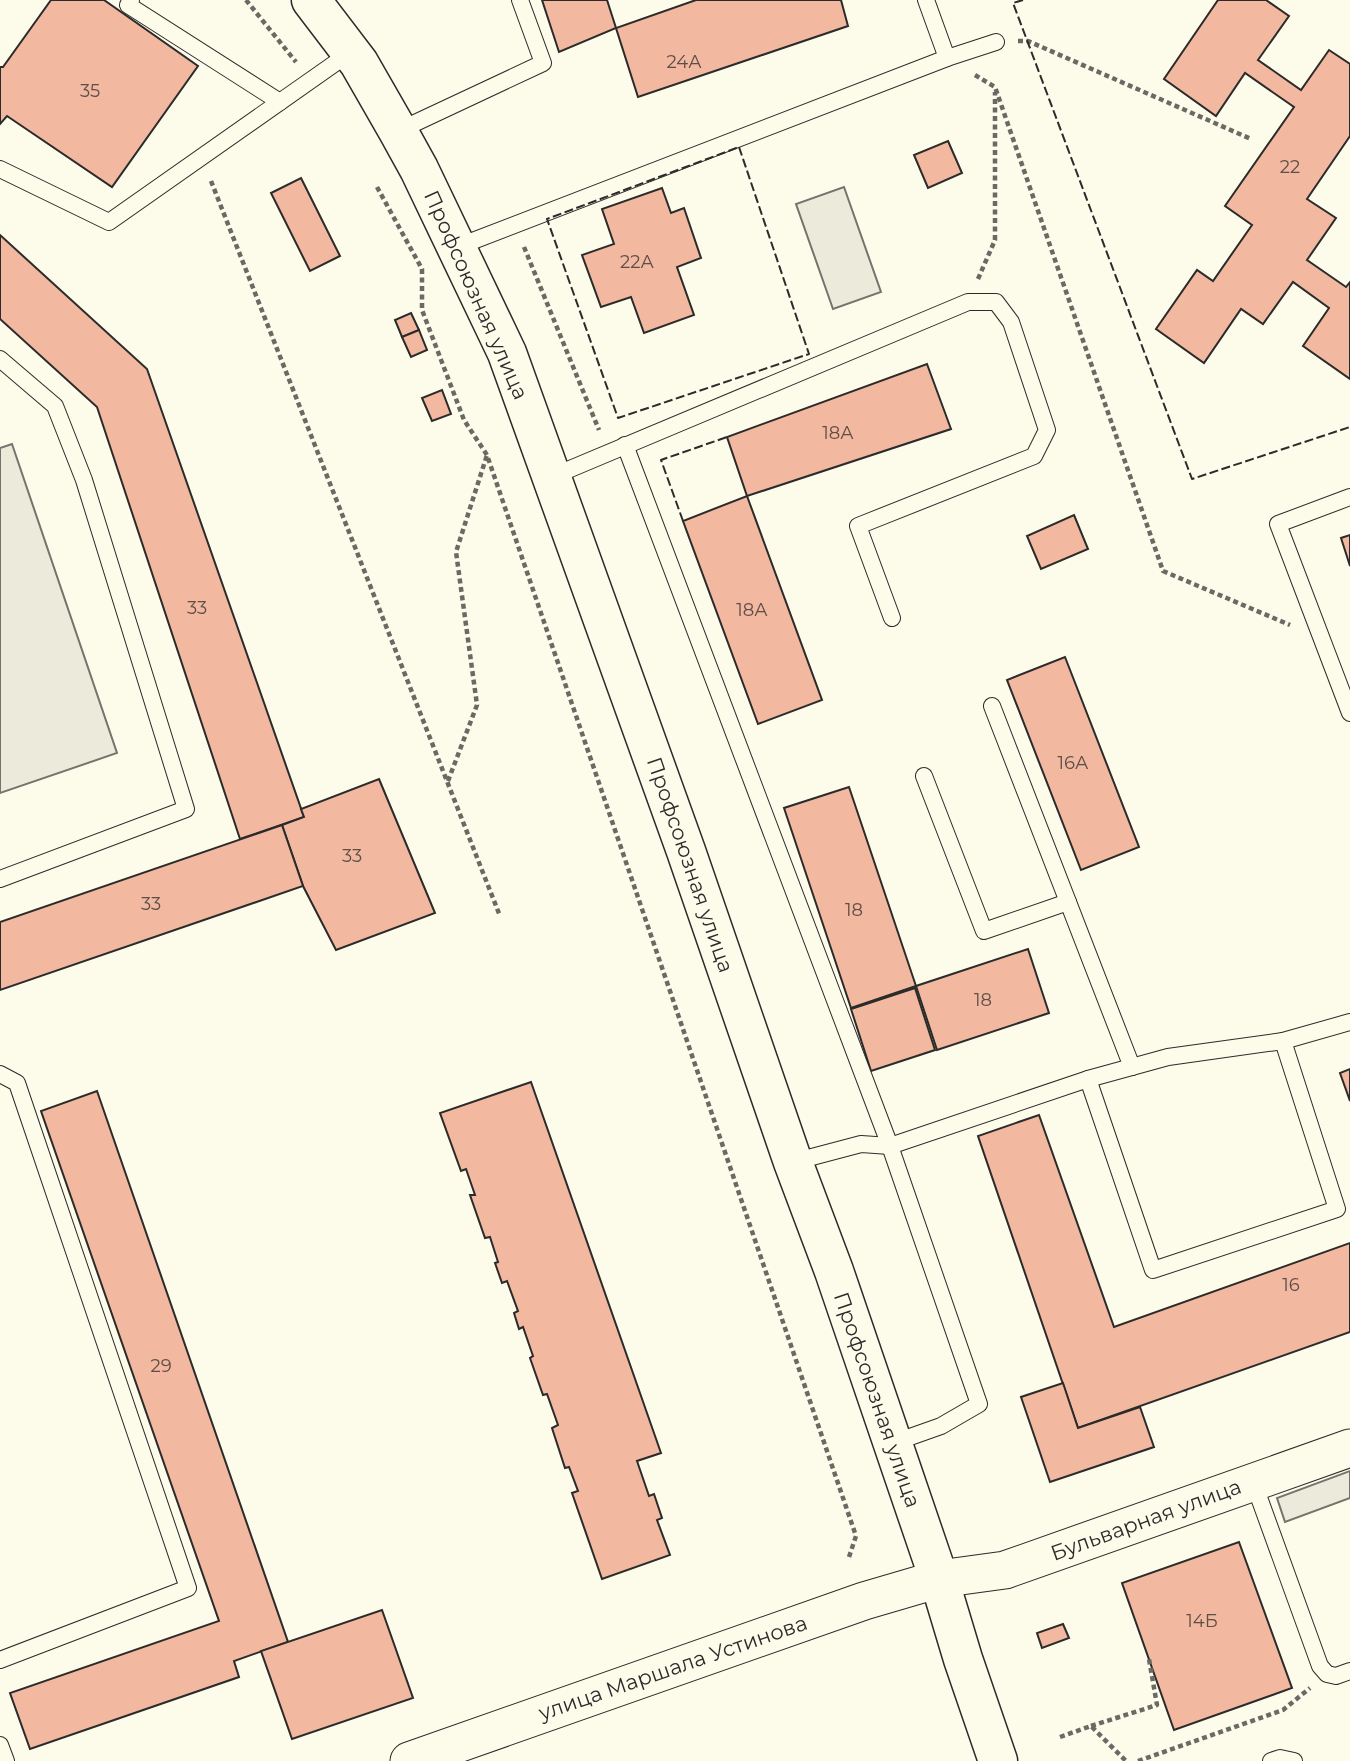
<svg xmlns="http://www.w3.org/2000/svg" width="1350" height="1761" viewBox="0 0 1350 1761" font-family="Montserrat,sans-serif">
<style>
.green{fill:#ecebdb;stroke:#74746e;stroke-width:2}
.building{fill:#f2b8a0;stroke:#2b2b2b;stroke-width:2}
.lines{fill:none;stroke-linecap:round;stroke-linejoin:round}
.service-casing{stroke:#2b2b2b;stroke-width:18}
.tertiary-casing{stroke:#2b2b2b;stroke-width:39}
.secondary-casing{stroke:#2b2b2b;stroke-width:41}
.path{stroke:#6a6964;stroke-width:4.5;stroke-dasharray:5 3.5;stroke-linecap:butt}
.service{stroke:#fdfbea;stroke-width:16}
.tertiary{stroke:#fdfbea;stroke-width:37}
.secondary{stroke:#fdfbea;stroke-width:38}
.fence{stroke:#2b2b2b;stroke-width:2;stroke-dasharray:9 3.5;stroke-linecap:butt}
.labels{text-anchor:middle;stroke-width:5;stroke-linejoin:round;paint-order:stroke}
.number-label{font-size:18px;fill:#5d4e48}
.street-label{font-size:21px;fill:#2b2b2b;stroke:#fdfbea}
</style>
<rect width="100%" height="100%" fill="#fdfbea"/>
<g class="green">
<path d="M844,187L881,292L833,309L796,204Z"/>
<path d="M12,444L117,753L0,793V448Z"/>
<path d="M1350,1471V1498L1285,1522L1277,1498Z"/>
</g>
<g class="building">
<path d="M51,0H104L198,66L112,187L7,116L0,124V67H3Z"/>
<path d="M542,0H607L616,28L559,52Z"/>
<path d="M696,0H841L848,26L638,97L616,28Z"/>
<path d="M1218,0H1266L1289,16L1258,60L1301,90L1329,50L1350,64V136L1307,199L1336,218L1307,260L1346,287L1350,282V379L1303,346L1329,308L1293,282L1263,324L1241,309L1204,363L1156,329L1197,270L1213,281L1252,225L1225,206L1294,107L1245,73L1216,116L1164,79Z"/>
<path d="M948,141L962,173L928,188L914,155Z"/>
<path d="M301,178L340,256L310,271L271,193Z"/>
<path d="M662,188L671,213L684,208L701,258L677,267L694,315L644,333L631,297L601,307L582,255L614,244L602,209Z"/>
<path d="M0,235L147,369L304,817L240,839L97,407L0,319Z"/>
<path d="M411,313L419,330L402,337L395,320Z"/>
<path d="M419,330L427,350L411,357L402,337Z"/>
<path d="M927,364L951,429L747,496L727,437Z"/>
<path d="M442,390L451,414L432,421L422,398Z"/>
<path d="M747,496L822,700L758,724L683,521Z"/>
<path d="M1074,515L1088,549L1041,569L1027,536Z"/>
<path d="M1350,535V566L1341,538Z"/>
<path d="M1065,657L1139,847L1081,870L1007,680Z"/>
<path d="M379,779L435,913L336,950L303,886L282,825L304,817L301,809Z"/>
<path d="M849,787L916,986L851,1008L784,808Z"/>
<path d="M282,825L303,886L0,990V922Z"/>
<path d="M1028,949L1049,1013L937,1050L916,986Z"/>
<path d="M915,988L935,1050L871,1071L851,1009Z"/>
<path d="M1350,1069V1101L1340,1073Z"/>
<path d="M531,1082L661,1453L637,1461L649,1496L654,1494L662,1518L657,1520L670,1555L602,1579L572,1493L578,1491L569,1467L565,1468L552,1428L558,1425L547,1394L543,1395L530,1358L533,1356L523,1327L519,1329L514,1313L518,1311L507,1281L502,1283L495,1263L498,1262L490,1237L485,1238L470,1195H475L466,1169L461,1171L440,1113Z"/>
<path d="M97,1091L288,1642L234,1661L239,1677L30,1749L10,1693L219,1621L41,1111Z"/>
<path d="M1039,1115L1114,1327L1350,1243V1332L1078,1428L978,1136Z"/>
<path d="M1063,1383L1078,1428L1140,1407L1154,1447L1050,1482L1021,1397Z"/>
<path d="M1239,1542L1292,1688L1174,1730L1122,1583Z"/>
<path d="M382,1610L413,1698L292,1739L261,1651Z"/>
<path d="M1063,1624L1069,1638L1042,1648L1037,1633Z"/>
</g>
<g class="lines">
<g class="service-casing">
<g id="service">
<path d="M131,0L128,5L280,102"/>
<path d="M926,0L947,58"/>
<path d="M398,131L543,63L520,0"/>
<path d="M0,169L109,222L351,52"/>
<path d="M457,247L947,58L996,42"/>
<path d="M0,359L55,406L84,480L186,809L0,879"/>
<path d="M625,445L890,1146L979,1404L941,1426L893,1443"/>
<path d="M551,477L968,302H996L1011,322L1047,430L1034,456L858,526L892,618"/>
<path d="M1350,497L1278,524L1350,713"/>
<path d="M992,706L1132,1067"/>
<path d="M924,776L984,931L1068,902"/>
<path d="M0,1074L17,1083L188,1588L0,1660"/>
<path d="M1088,1079L1168,1057L1283,1041"/>
<path d="M793,1162L861,1144L890,1146L1088,1079L1153,1270L1337,1209L1283,1041L1350,1022"/>
<path d="M1253,1481L1320,1666L1327,1674L1336,1676L1350,1671"/>
<path d="M0,1745L6,1761"/>
<path d="M1271,1761L1280,1758L1294,1761"/>
</g>
</g>
<g class="tertiary-casing">
<path id="tertiary" d="M409,1761L864,1601L939,1579L1005,1570L1350,1448"/>
</g>
<g class="secondary-casing">
<path id="secondary" d="M311,0L359,63L398,131L419,169L507,353L686,851L793,1162L834,1271L939,1579L963,1659L998,1761"/>
</g>
<g class="path">
<path d="M246,0L296,62"/>
<path d="M1018,41H1028L1251,139"/>
<path d="M975,75L995,87L1163,571L1290,625"/>
<path d="M211,181L500,916"/>
<path d="M377,187L422,269V310L464,420L487,455L856,1536L849,1557"/>
<path d="M524,247L599,430"/>
<path d="M978,279L995,240V92"/>
<path d="M448,781L477,705L456,552L487,455"/>
<path d="M1091,1726L1157,1705L1149,1659"/>
<path d="M1060,1737L1091,1726L1126,1761"/>
<path d="M1138,1761L1283,1710L1310,1688"/>
</g>
<use href="#service" class="service"/>
<use href="#tertiary" class="tertiary"/>
<use href="#secondary" class="secondary"/>
<g class="fence">
<path d="M1023,0L1013,3L1192,479L1350,427"/>
<path d="M739,147L809,354L618,418L547,219Z"/>
<path d="M683,521L661,460L727,437"/>
</g>
</g>
<g class="labels">
<g class="number-label">
<text x="684" y="68">24А</text>
<text x="90" y="97">35</text>
<text x="1290" y="173">22</text>
<text x="637" y="268">22А</text>
<text x="838" y="439">18А</text>
<text x="197" y="614">33</text>
<text x="752" y="616">18А</text>
<text x="1073" y="769">16А</text>
<text x="352" y="862">33</text>
<text x="151" y="910">33</text>
<text x="854" y="916">18</text>
<text x="983" y="1006">18</text>
<text x="1291" y="1291">16</text>
<text x="161" y="1372">29</text>
<text x="1202" y="1627">14Б</text>
</g>
<g class="street-label">
<text transform="translate(476 295) rotate(66)" y="7">Профсоюзная улица</text>
<text transform="translate(690 865) rotate(71)" y="7">Профсоюзная улица</text>
<text transform="translate(877 1400) rotate(71)" y="7">Профсоюзная улица</text>
<text transform="translate(1146 1520) rotate(-20)" y="7">Бульварная улица</text>
<text transform="translate(673 1668) rotate(-19)" y="7">улица Маршала Устинова</text>
</g>
</g>
</svg>
